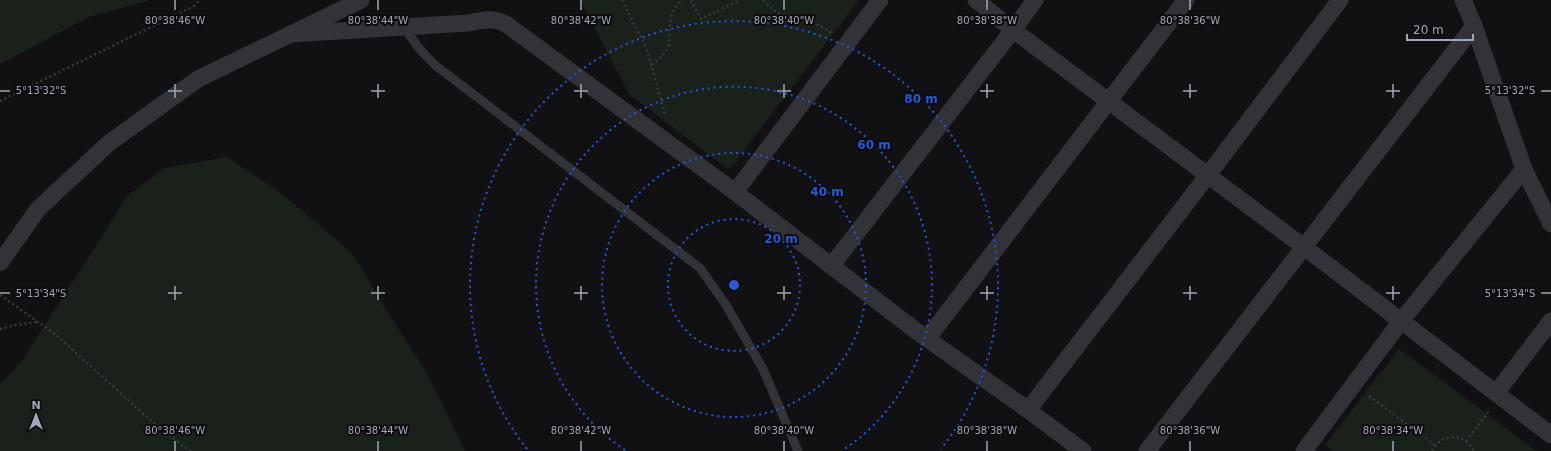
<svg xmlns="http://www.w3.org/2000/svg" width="1551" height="451" viewBox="0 0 1551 451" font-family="'DejaVu Sans',sans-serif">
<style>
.green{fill:#19211a}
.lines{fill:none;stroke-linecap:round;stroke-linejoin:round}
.path{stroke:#383a3f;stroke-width:2.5;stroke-dasharray:2 3;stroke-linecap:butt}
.service{stroke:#323338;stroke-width:9}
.minor{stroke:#323338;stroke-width:17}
.ticks{fill:none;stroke:#a1a7b5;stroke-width:1.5}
.ring{fill:none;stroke:#2a57d4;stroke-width:2;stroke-dasharray:2 4}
.ticks-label{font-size:10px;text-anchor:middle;fill:#a1a7b5;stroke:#0c0c0e;stroke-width:4;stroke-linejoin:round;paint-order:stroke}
.centre{fill:#2a57d4;stroke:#0c0c0e;stroke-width:2}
.ring-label{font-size:12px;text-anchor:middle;font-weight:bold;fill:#2a57d4;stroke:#0c0c0e;stroke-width:4;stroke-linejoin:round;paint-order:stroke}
</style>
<rect width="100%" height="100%" fill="#111113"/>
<g class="green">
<path d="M0,0H151L89,17L0,64Z"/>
<path d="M580,0H859L729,170L629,94Z"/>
<path d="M227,157L280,192L353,254L390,316L427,373L465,451H0V384L20,363L80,271L127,196L165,168Z"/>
<path d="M1399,349L1537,451H1333L1325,445Z"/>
</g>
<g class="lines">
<g class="path">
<path d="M622,0L647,49L665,115"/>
<path d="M691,0L701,19L740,0"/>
<path d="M763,0C779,18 786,13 806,20C815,23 823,28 832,33"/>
<path d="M652,65C659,59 665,54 669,45C670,29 667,10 683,0"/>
<path d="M0,101L194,6L200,0"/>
<path d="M0,295L55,334L149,419L190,451"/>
<path d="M0,329L15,325L38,322"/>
<path d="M1369,396L1435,445"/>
<path d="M1466,441L1489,411"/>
<path d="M1432,451C1441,433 1465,432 1474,451"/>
</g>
<path class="service" d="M404,26C413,42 422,53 435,65L700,268L726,305L763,369L798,451"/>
<g class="minor">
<path d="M976,0L1013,30L1304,247L1551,435"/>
<path d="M1463,0L1474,26L1524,169L1551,224"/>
<path d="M290,34L468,23C483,20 492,17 506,24L735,192L919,333L1028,410L1083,451"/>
<path d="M735,192L880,0"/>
<path d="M0,263L38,209L109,143L198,79L361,0"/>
<path d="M832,265L1013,30L1035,0"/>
<path d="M927,339L1186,0"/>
<path d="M1496,393L1551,321"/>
<path d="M1028,410L1208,175L1340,0"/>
<path d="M1147,451L1474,26"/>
<path d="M1304,451L1401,321L1524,169"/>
</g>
</g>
<path class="ticks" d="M175,0V10M378,0V10M581,0V10M784,0V10M987,0V10M1190,0V10M175,84V98M378,84V98M581,84V98M784,84V98M987,84V98M1190,84V98M1393,84V98M0,91H10M168,91H182M371,91H385M574,91H588M777,91H791M980,91H994M1183,91H1197M1386,91H1400M1541,91H1551M175,286V300M378,286V300M581,286V300M784,286V300M987,286V300M1190,286V300M1393,286V300M0,293H10M168,293H182M371,293H385M574,293H588M777,293H791M980,293H994M1183,293H1197M1386,293H1400M1541,293H1551M175,441V451M378,441V451M581,441V451M784,441V451M987,441V451M1190,441V451M1393,441V451"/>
<g class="ring">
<circle cx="734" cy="285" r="66"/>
<circle cx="734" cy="285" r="132"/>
<path d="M625 450A198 198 0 1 1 843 450"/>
<path d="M527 449A264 264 0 1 1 941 449"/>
</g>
<g class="ticks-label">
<text x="175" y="24">80°38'46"W</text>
<text x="378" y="24">80°38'44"W</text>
<text x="581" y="24">80°38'42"W</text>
<text x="784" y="24">80°38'40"W</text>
<text x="987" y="24">80°38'38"W</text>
<text x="1190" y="24">80°38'36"W</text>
<text x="41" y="94">5°13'32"S</text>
<text x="1510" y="94">5°13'32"S</text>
<text x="41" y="297">5°13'34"S</text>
<text x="1510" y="297">5°13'34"S</text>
<text x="175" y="434">80°38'46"W</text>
<text x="378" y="434">80°38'44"W</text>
<text x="581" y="434">80°38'42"W</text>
<text x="784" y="434">80°38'40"W</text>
<text x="987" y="434">80°38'38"W</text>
<text x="1190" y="434">80°38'36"W</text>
<text x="1393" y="434">80°38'34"W</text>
</g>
<circle cx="734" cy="285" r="6" class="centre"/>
<g class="ring-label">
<text x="921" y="103">80 m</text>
<text x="874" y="149">60 m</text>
<text x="827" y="196">40 m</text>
<text x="781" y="243">20 m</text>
</g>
<g transform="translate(36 415)" stroke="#0c0c0e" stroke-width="3" paint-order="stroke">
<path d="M0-3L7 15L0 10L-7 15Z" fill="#a1a7b5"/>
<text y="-6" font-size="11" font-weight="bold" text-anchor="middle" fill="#a1a7b5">N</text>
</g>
<path d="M1407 34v6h66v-6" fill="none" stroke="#a1a7b5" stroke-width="2"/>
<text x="1413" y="34" font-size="12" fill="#a1a7b5" stroke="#0c0c0e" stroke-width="3" paint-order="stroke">20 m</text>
</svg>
